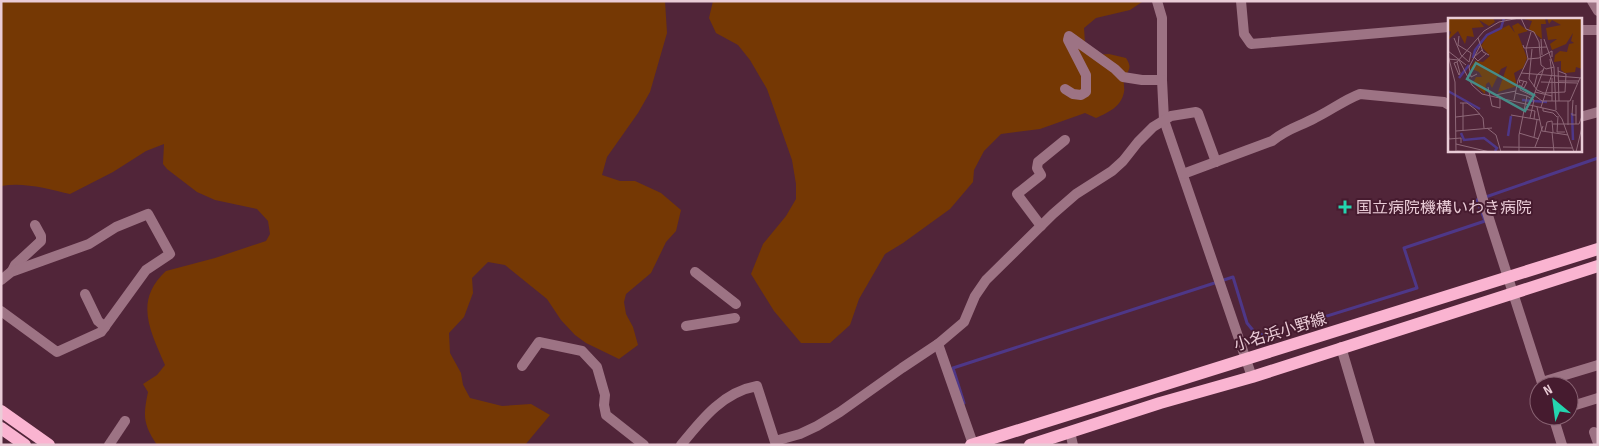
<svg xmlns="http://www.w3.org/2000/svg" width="1599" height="446" viewBox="0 0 1599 446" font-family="'Sofia Sans Condensed','Noto Sans JP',sans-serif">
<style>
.green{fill:#753804}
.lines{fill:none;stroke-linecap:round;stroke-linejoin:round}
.stream{stroke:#4e3788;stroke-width:3}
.street{stroke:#9d7384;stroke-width:10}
.primary{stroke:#fab4d1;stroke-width:12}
.poi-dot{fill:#24d5af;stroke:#461b2f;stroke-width:2}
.labels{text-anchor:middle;stroke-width:4;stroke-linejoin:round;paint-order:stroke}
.poi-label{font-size:16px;fill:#eaccd7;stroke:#461b2f;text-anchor:start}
.street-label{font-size:16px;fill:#eaccd7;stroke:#461b2f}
.inset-river{fill:none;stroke:#4e3788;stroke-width:2.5}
.inset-road{fill:none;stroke:#8e6878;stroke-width:1}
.view{fill:#468c88;fill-opacity:0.15;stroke:#468c88;stroke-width:2.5}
.inset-edge{fill:none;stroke:#eaccd7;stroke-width:2.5}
</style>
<rect width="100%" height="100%" fill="#512539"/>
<g class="green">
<path d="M1,1H665L667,33L650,92L638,113L607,157L602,175L620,181H635L661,193L681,210L676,231L666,242L651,273L626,294L624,302L626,314L633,327L638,345L619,359L586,343L575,335L561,320L547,299L505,265L488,262L472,278L473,293L464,317L449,333L450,353L461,373L463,385L470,398L502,406L531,404L550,415L525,445H157C143,424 143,416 148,392L143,384L157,375L165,365C151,332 133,301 166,271L215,258L266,241L270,234L268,221L257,209L215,200L197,192L167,169L163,164L164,144L146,151L113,172L70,194C47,189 25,182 1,186Z"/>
<path d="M713,1H1142V2L1130,10L1096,18L1084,28L1085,43L1095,55L1109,54L1126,58C1133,69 1128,69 1124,80C1123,84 1125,88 1124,92C1121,107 1109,112 1096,118L1085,113L1040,129L1001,134L984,151L974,170L973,182L950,209L903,243L885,254L859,299L850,325L830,343H801L774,311L751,274L763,244L786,216L796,199V184L792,160L767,89L750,60L738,45L716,33L709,18Z"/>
</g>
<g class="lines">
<path class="stream" d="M964,403L953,368L1233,277L1247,323L1256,334L1266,335L1417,288L1404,248L1485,221L1477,200L1598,158"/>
<g class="street">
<path d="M1157,1L1162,18V80L1164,120L1252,377"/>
<path d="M1241,1L1244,34L1251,44L1449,27"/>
<path d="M1592,1L1598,11"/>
<path d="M1580,30H1598"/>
<path d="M1065,89L1073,94L1081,95L1086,92V75L1068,40L1069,36L1115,69L1123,77L1142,80H1162"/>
<path d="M1580,117L1598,112"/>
<path d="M1469,150L1483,200L1543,386"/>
<path d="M1183,174L1272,141C1288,128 1298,127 1315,118C1330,111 1344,100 1360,94L1444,102L1449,105"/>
<path d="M1041,226L1017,194L1041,175L1037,168L1038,162L1065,140"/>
<path d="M12,271L15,265L41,241V236L35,225"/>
<path d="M695,272L736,304"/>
<path d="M1,280L11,272L89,244L116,227L148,214L170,254L146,270L101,332L57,352L1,311"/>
<path d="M85,294L98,321L105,327"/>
<path d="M686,326L735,318"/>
<path d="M938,344L973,444"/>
<path d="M1341,347L1370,445"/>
<path d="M522,366L539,342L582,351L597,367L605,395L604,405L606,415L644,445"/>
<path d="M1542,382L1598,365"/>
<path d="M1569,407L1598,398"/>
<path d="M1553,416L1562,445"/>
<path d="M1070,432L1073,445"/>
<path d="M1594,432L1598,443"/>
<path d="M775,441L800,434L817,426L840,412L902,368L938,344L964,322L975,296L986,280L1053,214L1076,194L1112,171L1123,161L1138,142L1153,127L1171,116L1196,112L1198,113L1216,162"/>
<path d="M109,445L125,421"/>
<path d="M681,445C702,419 723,392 757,386L776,445"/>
</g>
<g class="primary">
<path d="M1,411L49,445"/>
<path d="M1,428L25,445"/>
<path d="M971,445L1598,249"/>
<path d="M1030,445L1160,403L1252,377L1598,266"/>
</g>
</g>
<path class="poi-dot" d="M1342.5 199.5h5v5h5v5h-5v5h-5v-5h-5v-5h5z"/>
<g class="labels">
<g class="poi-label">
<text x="1356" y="213">国立病院機構いわき病院</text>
</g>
<g class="street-label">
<text transform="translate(1280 331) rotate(-17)" y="6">小名浜小野線</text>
</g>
</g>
<g transform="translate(1448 18)">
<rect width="134" height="134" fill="#512539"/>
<path d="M0,0H45L47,4L41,8L31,2L36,9L24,10L26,19L19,18L17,26L10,13L0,22L3,14L0,12ZM97,0L98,6H93L94,21L81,11L84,3L76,1ZM99,0H134V51L128,49L127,54L117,55L113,52V43L106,44L107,37L112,33L119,34L121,26L126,25L123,23L125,15L118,26L104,32L102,26L109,21L100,22L98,10L113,7L104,2L101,6ZM70,5L80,13L70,16L79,40L75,50L66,55L69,68L50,74L59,48L53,51L44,70L41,64L38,66L37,76L25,65L28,59H34L31,54L22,50L27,43L35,44L42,38L33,28L39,18L61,7L67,15L64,8Z" fill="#753804"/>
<path class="inset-river" d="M25,40L27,32L39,17L53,10L56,0M11,60L21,47M0,73L32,91M74,82L99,84M124,95L125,122M13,115L16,122L36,120L49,130L47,133M60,118L63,98"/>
<path class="inset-road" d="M73,0L78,11L86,14L91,24L93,47L98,51L106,49M6,20L13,37L21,44L23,35L10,27L11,18M30,20L35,34L41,37M93,21L94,37M96,21L106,49L108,92M75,27L76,30L99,29M84,31L81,61L89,72L96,75L117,74L118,56L110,53M34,32L26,39L30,43L38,36M0,33L18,47M0,37L7,64L8,134M0,41L11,42L24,67L34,76L108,93L114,101L126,134M80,41L91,40L104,33V39M9,44L36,13L51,4L71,0M9,44L12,55L11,57L6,45ZM110,49L111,83M96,50L86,77L94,83H122L132,60M73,55L134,60M29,56L23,59L21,49L32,28M76,63L72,72L85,78M110,63H131M93,64L129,65M71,67L76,70L79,64L71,62L72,65M40,69L44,88L52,90V80M86,69L89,57L96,51M87,74L104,78M67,75L79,78L71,117V134M47,77L68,73M79,78L86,82L82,100M66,82L70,62L80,41L78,31L83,14M125,82L124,97H128M104,83V60M120,83V107M12,85H19L27,91L35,100L36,110M15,85V113M128,87V106M89,89L93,108M93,89L104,56L102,41M95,90V93L105,95L109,99M76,91L87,93L86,101M63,97L92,102M110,98L109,114H117M8,99L32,96M105,106H131L134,98M93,108L94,113L120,117M0,109L1,121L13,120V125M39,110L48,117L53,134M8,113L44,110M97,113L99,104L104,103L105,114M104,114L106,134M71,115L91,121M86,119L89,102M8,126L42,134M55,129L124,130M87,129L95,108M9,133L25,134M128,134L134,109"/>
<path class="view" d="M28,45L86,77L77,93L19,61Z"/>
<rect width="134" height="134" class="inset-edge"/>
</g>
<rect width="1599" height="446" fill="none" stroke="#eaccd7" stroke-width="5"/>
<g transform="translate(1554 401) rotate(331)"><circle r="24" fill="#461b2f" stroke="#886272"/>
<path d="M0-4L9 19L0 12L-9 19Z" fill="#24d5af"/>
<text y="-8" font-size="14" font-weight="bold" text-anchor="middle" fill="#eaccd7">N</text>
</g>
</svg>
